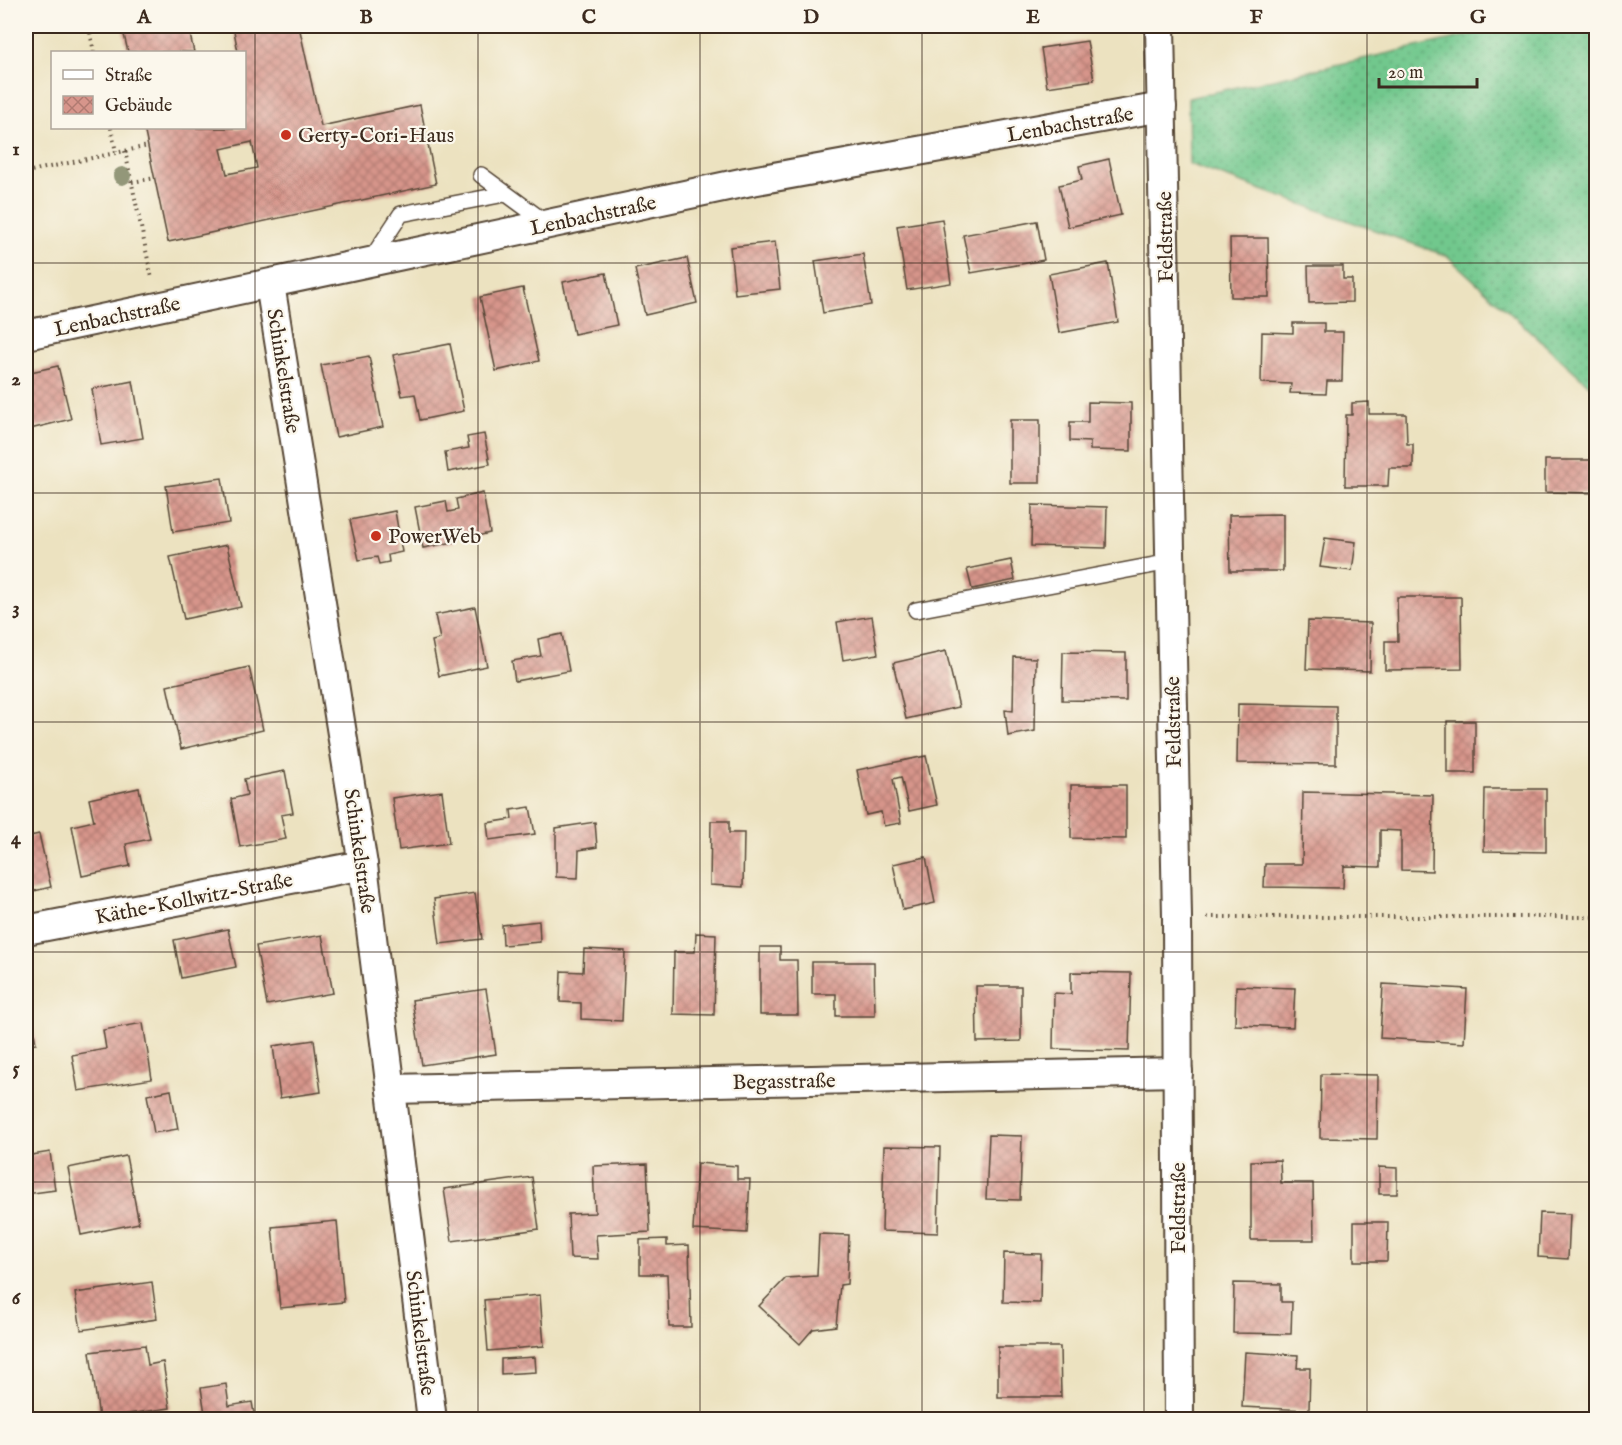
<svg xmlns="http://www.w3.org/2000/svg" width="1622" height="1445" viewBox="0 0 1622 1445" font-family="'IM FELL English',serif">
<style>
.grass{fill:url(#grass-dots);stroke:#567956;stroke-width:1.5}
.building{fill:url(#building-cross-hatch);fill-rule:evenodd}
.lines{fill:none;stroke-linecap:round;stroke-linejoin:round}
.service-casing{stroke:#564636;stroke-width:18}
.minor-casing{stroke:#564636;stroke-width:32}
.path{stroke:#564636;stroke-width:4;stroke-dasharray:1.5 4.5;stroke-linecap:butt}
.service{stroke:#fff;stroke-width:15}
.minor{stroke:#fff;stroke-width:28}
.tree{fill:#939779}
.grid{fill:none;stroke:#3b2a1e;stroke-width:1.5;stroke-opacity:0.55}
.poi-dot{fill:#c8321e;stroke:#fbf7ec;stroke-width:2}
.labels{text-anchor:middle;stroke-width:4.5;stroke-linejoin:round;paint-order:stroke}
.street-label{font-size:21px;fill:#3b2a1e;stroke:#fbf7ec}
.poi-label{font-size:21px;fill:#3b2a1e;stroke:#fbf7ec;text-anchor:start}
.neatline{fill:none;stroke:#3b2a1e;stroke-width:2}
.grid-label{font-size:20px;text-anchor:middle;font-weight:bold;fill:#3b2a1e}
</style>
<defs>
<pattern id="grass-dots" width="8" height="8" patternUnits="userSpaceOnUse" patternTransform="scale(1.5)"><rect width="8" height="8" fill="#71c88d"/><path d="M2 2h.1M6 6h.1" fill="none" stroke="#5ea373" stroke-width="1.8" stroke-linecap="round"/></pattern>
<pattern id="building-cross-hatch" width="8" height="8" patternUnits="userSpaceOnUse" patternTransform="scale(1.5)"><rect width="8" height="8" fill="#d7958b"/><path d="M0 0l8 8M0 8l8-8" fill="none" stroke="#b07a71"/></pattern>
</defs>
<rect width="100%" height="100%" fill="#fbf7ec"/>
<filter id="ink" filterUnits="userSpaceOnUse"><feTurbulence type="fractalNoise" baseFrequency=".0167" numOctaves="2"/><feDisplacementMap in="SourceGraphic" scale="12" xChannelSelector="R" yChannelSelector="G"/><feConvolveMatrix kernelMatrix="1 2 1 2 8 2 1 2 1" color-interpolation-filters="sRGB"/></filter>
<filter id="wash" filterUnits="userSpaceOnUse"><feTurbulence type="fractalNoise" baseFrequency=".008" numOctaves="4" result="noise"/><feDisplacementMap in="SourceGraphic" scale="24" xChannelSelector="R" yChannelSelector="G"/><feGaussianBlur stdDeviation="1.35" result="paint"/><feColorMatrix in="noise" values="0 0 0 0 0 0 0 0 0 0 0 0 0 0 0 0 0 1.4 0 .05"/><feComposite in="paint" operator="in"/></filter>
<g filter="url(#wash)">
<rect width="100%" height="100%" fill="#ece2c0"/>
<path class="grass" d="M1510,26H1596V391L1447,256L1189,164L1188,98Z"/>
<g id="blocks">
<g class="building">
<path d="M122,26H188L194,52H128Z"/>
<path d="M233,26H299L321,126L420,105L436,184L168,242L144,128H244V52H238ZM252,142L257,168L227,174L221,149Z"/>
<path d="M1087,41L1094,80L1047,87L1041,48Z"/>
<path d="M1109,159L1121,215L1068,227L1059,185L1082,180L1079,166Z"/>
<path d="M942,219L951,283L907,290L897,226Z"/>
<path d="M1037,221L1044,260L971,273L963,235Z"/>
<path d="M1230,238H1268L1269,297H1231Z"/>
<path d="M775,242L780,289L735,294L730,247Z"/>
<path d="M863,254L871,305L823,313L815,261Z"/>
<path d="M687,258L697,303L645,315L635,269Z"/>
<path d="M1108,263L1118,322L1059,333L1049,274Z"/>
<path d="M1308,266H1343V279H1352V302L1309,303Z"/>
<path d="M606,273L617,325L574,334L563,282Z"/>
<path d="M523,288L539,361L496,371L480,297Z"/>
<path d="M1293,323H1324V332H1343L1342,381H1327L1326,394L1290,393L1291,384L1261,383L1262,332L1293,333Z"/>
<path d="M450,344L464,411L420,420L415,394L402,396L393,355Z"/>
<path d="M369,356L383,427L336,437L321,365Z"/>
<path d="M58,366L71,419L26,430V373Z"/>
<path d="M133,381L143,438L101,445L92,389Z"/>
<path d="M1088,402L1131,403V451L1090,450V442L1070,441V422H1088Z"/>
<path d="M1369,402V414H1406L1407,444H1413V468H1389L1388,486H1345L1346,415H1352V403Z"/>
<rect x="1010" y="420" width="30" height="63"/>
<path d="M484,434L490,464L448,472L445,452L469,448L467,437Z"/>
<path d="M1545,460H1596V493L1545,492Z"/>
<path d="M222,478L229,523L173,532L166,486Z"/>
<path d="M483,493L490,533L464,539L463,533L453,534L454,542L423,548L415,507L446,501L448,512L458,510L456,499Z"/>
<path d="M1032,505L1107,507L1106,548L1031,546Z"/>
<path d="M395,511L402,552L388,555L389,562L379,564L377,557L359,560L350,520Z"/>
<path d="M1283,514V571H1230L1229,515Z"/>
<path d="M1325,538L1356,542L1352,571L1320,567Z"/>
<path d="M227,545L241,607L184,619L170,557Z"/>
<path d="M1011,560L1015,580L972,589L967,569Z"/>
<path d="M1397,597H1461L1462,669L1385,670V641H1398Z"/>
<path d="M475,607L487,666L439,676L432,641L440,639L435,615Z"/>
<path d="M872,616L878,654L843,660L837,622Z"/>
<path d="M1308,621L1371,623L1370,671L1306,669Z"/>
<path d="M562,634L569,671L515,681L512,661L541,656L538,639Z"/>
<path d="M946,651L959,707L906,719L893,663Z"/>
<path d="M1063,652L1126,653V701L1062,700Z"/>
<path d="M1014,657L1036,658L1035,731L1008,736L1005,710L1013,711Z"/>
<path d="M249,667L263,730L181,749L167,686Z"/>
<path d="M1238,704L1336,706V764L1237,763Z"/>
<rect x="1447" y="721" width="28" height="52"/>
<path d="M926,756L937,805L909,811L901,777L893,779L901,823L884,826L881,812L866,815L857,770Z"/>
<path d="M285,771L293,813L281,815L286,839L240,847L231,799L247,795L244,779Z"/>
<path d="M1071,785H1126V839L1071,838Z"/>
<path d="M139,788L150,839L126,844L130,866L82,876L72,826L94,821L89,799Z"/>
<path d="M1485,789H1546V852L1484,851Z"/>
<path d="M442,791L449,843L399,850L392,798Z"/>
<path d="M1303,792L1433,795L1432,871L1401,870V831L1380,830V867L1344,866L1343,888L1264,887L1265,864H1302Z"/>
<path d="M530,807L535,834L489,840L487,823L512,819L511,810Z"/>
<path d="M711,821H729V833H744L743,887L710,885Z"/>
<path d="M595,822L597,847L579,850L578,878L556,877V828Z"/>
<path d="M39,834L51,887L26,893V837Z"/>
<path d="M926,857L935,903L903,910L893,864Z"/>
<path d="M475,893L482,939L440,944L434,899Z"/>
<path d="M539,921L540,942L503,945L502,925Z"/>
<path d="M228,929L236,967L181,978L174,940Z"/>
<path d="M696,933L716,934L714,1015L673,1014L674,952H695Z"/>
<path d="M322,935L333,993L267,1005L256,946Z"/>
<path d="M760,947H780V960H797L798,1015H760Z"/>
<path d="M584,949L625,951L622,1021L581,1019V1003L560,1002L561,971L583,972Z"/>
<path d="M812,962H874L875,1016H836V994H812Z"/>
<path d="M1071,972L1131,973L1129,1051L1053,1049L1054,993L1071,994Z"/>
<path d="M1383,984L1467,989L1464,1043L1380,1038Z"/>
<path d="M976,986H1021V1041L977,1042Z"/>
<path d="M1236,986L1295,988L1293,1027L1235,1025Z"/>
<path d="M486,989L496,1054L422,1065L412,1000Z"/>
<path d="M26,996L36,1043L26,1045Z"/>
<path d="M143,1023L152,1079L78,1091L72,1055L106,1049L103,1030Z"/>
<path d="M314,1040L321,1092L280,1098L273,1046Z"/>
<path d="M1321,1074L1378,1075L1377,1139L1320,1138Z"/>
<path d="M171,1090L178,1129L154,1133L147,1095Z"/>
<path d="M989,1135L1022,1136L1020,1200L986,1199Z"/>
<path d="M884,1146L940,1147L938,1233L882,1231Z"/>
<path d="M50,1152L55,1190L26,1194V1156Z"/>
<path d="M126,1156L139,1223L81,1235L68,1168Z"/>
<path d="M1280,1160L1281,1183H1313L1314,1240H1251V1161Z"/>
<path d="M697,1163L737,1166V1179H750L747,1233L693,1230Z"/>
<path d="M647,1164L650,1232L596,1235L598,1259L570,1258L568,1214L595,1213L593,1166Z"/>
<path d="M1379,1167L1397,1168V1194H1379Z"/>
<path d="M532,1177L539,1229L452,1241L444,1189Z"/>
<path d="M1540,1213L1570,1214L1568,1259L1538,1257Z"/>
<path d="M337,1221L344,1302L280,1308L272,1227Z"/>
<path d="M1354,1222H1388L1387,1261H1354Z"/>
<path d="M819,1234L849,1235L847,1284L840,1285L836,1326L813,1329L800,1344L759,1306L786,1278L817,1276Z"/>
<path d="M667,1239V1246L689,1245L691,1327H669L667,1274H640V1240Z"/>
<path d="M1004,1253L1041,1254L1040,1303L1003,1302Z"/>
<path d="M152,1282L157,1319L81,1330L75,1293Z"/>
<path d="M1234,1283L1281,1284V1302H1292L1291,1334L1233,1333Z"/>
<path d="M540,1295L544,1346L488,1351L484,1300Z"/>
<path d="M145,1345L148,1365L163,1362L170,1408L99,1418L90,1352Z"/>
<path d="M998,1347H1060L1061,1397H998Z"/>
<path d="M1245,1352L1298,1355L1297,1368H1310L1309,1410L1242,1407Z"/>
<path d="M535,1357L536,1372L501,1374V1359Z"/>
<path d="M226,1384L229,1406L252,1402L255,1420H206L201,1388Z"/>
</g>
</g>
</g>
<g filter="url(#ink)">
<use href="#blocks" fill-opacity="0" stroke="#564636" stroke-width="1.5"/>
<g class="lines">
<g class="service-casing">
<g id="service">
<path d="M481,175L549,225"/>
<path d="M370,261L401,214L505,194"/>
<path d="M916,610L1170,562"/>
</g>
</g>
<g class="minor-casing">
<g id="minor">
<path d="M1160,26L1177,917L1179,1420"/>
<path d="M270,284L363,865L432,1420"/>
<path d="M26,335L746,182L1162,107"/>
<path d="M26,930L363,865"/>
<path d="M391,1089L1178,1072"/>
</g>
</g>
<g class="path">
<path d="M89,27L94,52"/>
<path d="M111,128L116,152"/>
<path d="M125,151L152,279"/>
<path d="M26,172L148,146"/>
<path d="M132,182L155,178"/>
<path d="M1207,917H1596"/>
</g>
<use href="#service" class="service"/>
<use href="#minor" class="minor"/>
</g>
<circle class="tree" cx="122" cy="176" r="9"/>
</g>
<path class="grid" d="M255,26V1420M478,26V1420M700,26V1420M922,26V1420M1144,26V1420M1367,26V1420M26,263H1596M26,493H1596M26,722H1596M26,952H1596M26,1182H1596"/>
<g class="poi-dot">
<circle cx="286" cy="135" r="6"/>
<circle cx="376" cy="536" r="6"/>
</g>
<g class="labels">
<g class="street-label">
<text transform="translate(1070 124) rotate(-10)" y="7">Lenbachstraße</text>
<text transform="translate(593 215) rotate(-12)" y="7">Lenbachstraße</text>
<text transform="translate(1165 237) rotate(-91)" y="7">Feldstraße</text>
<text transform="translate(117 316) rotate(-12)" y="7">Lenbachstraße</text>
<text transform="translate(284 371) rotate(81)" y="7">Schinkelstraße</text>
<text transform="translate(1173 722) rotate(-91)" y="7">Feldstraße</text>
<text transform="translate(360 851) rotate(82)" y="7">Schinkelstraße</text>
<text transform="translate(194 898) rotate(-11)" y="7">Käthe-Kollwitz-Straße</text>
<text transform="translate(784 1081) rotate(-1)" y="7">Begasstraße</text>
<text transform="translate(1178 1208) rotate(-90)" y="7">Feldstraße</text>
<text transform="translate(421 1333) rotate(83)" y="7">Schinkelstraße</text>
</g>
<g class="poi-label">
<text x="298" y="142">Gerty-Cori-Haus</text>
<text x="388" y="543">PowerWeb</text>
</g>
</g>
<rect width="1622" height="1445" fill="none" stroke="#fbf7ec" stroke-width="66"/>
<rect x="51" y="51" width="195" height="78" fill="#fbf7ec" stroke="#aea59a" stroke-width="1.5"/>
<rect x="63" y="70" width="30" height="9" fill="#ffffff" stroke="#aea59a" stroke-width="1.5"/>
<text x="105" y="81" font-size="18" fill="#3b2a1e">Straße</text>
<rect x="63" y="96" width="30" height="18" fill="url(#building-cross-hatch)" stroke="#aea59a" stroke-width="1.5"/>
<text x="105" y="111" font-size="18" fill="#3b2a1e">Gebäude</text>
<path d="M1379 78v9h98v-9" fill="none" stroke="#3b2a1e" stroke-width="3"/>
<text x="1388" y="78" font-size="18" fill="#3b2a1e" stroke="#fbf7ec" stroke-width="4.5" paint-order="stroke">20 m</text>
<rect x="33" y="33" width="1556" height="1379" class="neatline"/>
<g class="grid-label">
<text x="144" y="23">A</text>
<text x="366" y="23">B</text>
<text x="589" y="23">C</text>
<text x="811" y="23">D</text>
<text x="1033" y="23">E</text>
<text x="1256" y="23">F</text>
<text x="1478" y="23">G</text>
<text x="16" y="155">1</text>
<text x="16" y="385">2</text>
<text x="16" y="614">3</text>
<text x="16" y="844">4</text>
<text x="16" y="1074">5</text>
<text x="16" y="1304">6</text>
</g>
</svg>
